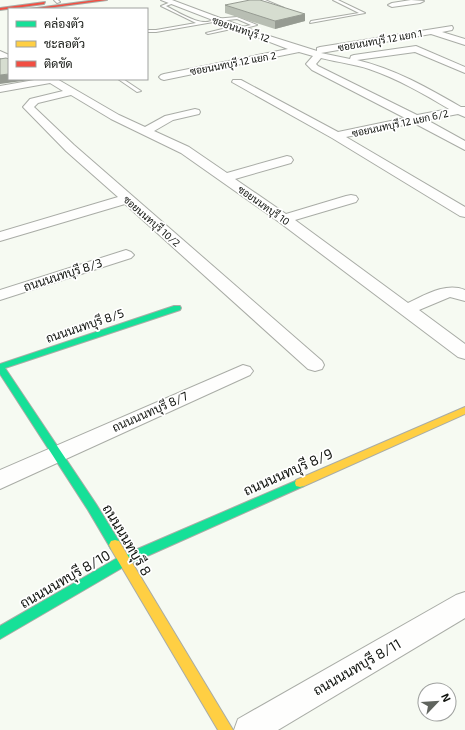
<svg xmlns="http://www.w3.org/2000/svg" width="465" height="730" viewBox="0 0 465 730" font-family="'Exo 2',Sarabun,sans-serif">
<style>
.lines{fill:none;stroke-linecap:round;stroke-linejoin:round}
.lane-casing{stroke:#a9aca6;stroke-width:2}
.street-casing{stroke:#a9aca6;stroke-width:2}
.fast-casing{stroke:#a9aca6;stroke-width:2}
.slow-casing{stroke:#a9aca6;stroke-width:2}
.jam-casing{stroke:#a9aca6;stroke-width:2}
.lane{fill:#fefefd;fill-rule:evenodd}
.street{fill:#fefefd;fill-rule:evenodd}
.fast{fill:#16e098;fill-rule:evenodd}
.slow{fill:#ffcf43;fill-rule:evenodd}
.jam{fill:#f24e42;fill-rule:evenodd}
.wall{fill:#b8beb3}
.shaded-wall{fill:#969b92}
.building{fill:#d6ddd0;stroke:#969b92}
.labels{text-anchor:middle;stroke-width:3.5;stroke-linejoin:round;paint-order:stroke}
.far-street-label{font-size:10px;fill:#10130e;stroke:#fff}
.street-label{font-size:12px;fill:#10130e;stroke:#fff}
.near-street-label{font-size:14px;fill:#10130e;stroke:#fff}
</style>
<rect width="100%" height="100%" fill="#f6faf2"/>
<g class="lines">
<g class="lane-casing">
<g id="lane">
<path d="M54,0H58L60,2L57,3Z"/>
<path d="M260,0H265L284,8L281,9Z"/>
<path d="M333,0H338L365,13L310,23L311,21L359,13Z"/>
<path d="M171,2L174,3L166,6C178,12 204,29 214,19L237,17L257,25L238,30V28L251,25L237,19L219,21L156,32H147V30H156L196,23L161,6Z"/>
<path d="M235,26L236,28L208,34L206,33Z"/>
<path d="M118,79H123L141,91L137,92Z"/>
</g>
</g>
<g class="street-casing">
<g id="street">
<path d="M161,0H172L263,34L317,51V48L320,47L452,26L453,28L452,30L442,32L465,39V45L431,34L321,53L350,59L351,56L354,55L416,46L465,67V73L415,52L357,60C395,69 428,88 461,107H465V117L458,114L427,120L465,141V150L414,123L346,137L465,207V217L460,216L332,138L232,82L233,80H241L338,132L405,118L312,70L306,64L313,56L299,52L164,80L161,79L159,77L161,75L164,74L288,49ZM321,58C337,62 354,64 369,69C398,79 424,94 449,109L417,115L318,66L316,64Z"/>
<path d="M411,0L424,1L420,3L392,7L388,5L392,3Z"/>
<path d="M0,51L9,55V62L0,58Z"/>
<path d="M40,79H57L119,115L145,127L165,116L195,109L199,110L200,112L199,114L173,120L154,131L189,147L227,173L287,156L291,157L293,160L291,163L235,179L286,214L346,196L351,195L356,196L358,199L356,202L295,220L408,303C425,295 446,282 465,290V301L450,297L419,310L465,344V359L458,357L279,222L181,153L111,119L71,95L38,103L34,107L74,145L322,361L324,365L322,369L315,371L308,369L125,204L0,241V232L118,197L66,151L23,107L30,99L63,91L50,83L0,92V86Z"/>
<path d="M126,250L131,252L134,255L131,258L0,300V290Z"/>
<path d="M243,365L250,367L253,371L250,375L0,489V470Z"/>
<path d="M465,592V618L278,730H234L238,719L456,595Z"/>
</g>
</g>
<g class="fast-casing">
<g id="fast">
<path d="M174,306H180L181,308L180,310L5,368L96,504L119,541L121,545L119,549L115,550L111,549L88,510L0,374V364Z"/>
<path d="M300,479L304,480L305,483L304,486L127,565L0,639V626L119,557Z"/>
</g>
</g>
<g class="slow-casing">
<g id="slow">
<path d="M465,407V414L304,486L300,487L296,486L295,483L296,480Z"/>
<path d="M115,540L119,541L233,730H218L111,549L109,545L111,541Z"/>
</g>
</g>
<g class="jam-casing">
<g id="jam">
<path d="M96,0H107L40,9H29Z"/>
<path d="M45,2L44,4L0,10V8Z"/>
</g>
</g>
<use href="#lane" class="lane"/>
<use href="#street" class="street"/>
<use href="#fast" class="fast"/>
<use href="#slow" class="slow"/>
<use href="#jam" class="jam"/>
</g>
<path class="wall" d="M225,5L305,14V21L275,29L225,13Z"/>
<g class="shaded-wall">
<path d="M305,14V21L275,29V21Z"/>
<path d="M9,74V79H37L0,84V75Z"/>
</g>
<g class="building">
<path d="M250,0H260L305,14L275,21L225,5Z"/>
<path d="M6,58L9,59V74L0,75V59Z"/>
</g>
<g class="labels">
<g class="far-street-label">
<text transform="translate(241 29) rotate(19)" y="4">ซอยนนทบุรี 12</text>
<text transform="translate(380 40) rotate(-10)" y="4">ซอยนนทบุรี 12 แยก 1</text>
<text transform="translate(233 63) rotate(-11)" y="4">ซอยนนทบุรี 12 แยก 2</text>
<text transform="translate(400 123) rotate(-12)" y="4">ซอยนนทบุรี 12 แยก 6/2</text>
<text transform="translate(264 205) rotate(35)" y="4">ซอยนนทบุรี 10</text>
<text transform="translate(152 221) rotate(41)" y="4">ซอยนนทบุรี 10/2</text>
</g>
<g class="street-label">
<text transform="translate(63 275) rotate(-18)" y="4">ถนนนนทบุรี 8/3</text>
<text transform="translate(85 326) rotate(-19)" y="4">ถนนนนทบุรี 8/5</text>
<text transform="translate(150 412) rotate(-24)" y="4">ถนนนนทบุรี 8/7</text>
</g>
<g class="near-street-label">
<text transform="translate(288 472) rotate(-24)" y="5">ถนนนนทบุรี 8/9</text>
<text transform="translate(127 540) rotate(59)" y="5">ถนนนนทบุรี 8</text>
<text transform="translate(65 579) rotate(-30)" y="5">ถนนนนทบุรี 8/10</text>
<text transform="translate(357 667) rotate(-30)" y="5">ถนนนนทบุรี 8/11</text>
</g>
</g>
<rect x="8" y="8" width="140" height="72" fill="#ffffff" stroke="#9fa19f"/>
<rect x="16" y="21" width="20" height="6" fill="#16e098" stroke="#9fa19f"/>
<text x="44" y="28" font-size="12" fill="#10130e">คล่องตัว</text>
<rect x="16" y="41" width="20" height="6" fill="#ffcf43" stroke="#9fa19f"/>
<text x="44" y="48" font-size="12" fill="#10130e">ชะลอตัว</text>
<rect x="16" y="61" width="20" height="6" fill="#f24e42" stroke="#9fa19f"/>
<text x="44" y="68" font-size="12" fill="#10130e">ติดขัด</text>
<g transform="translate(437 702) rotate(65)"><circle r="19" fill="#ffffff" stroke="#9fa19f"/>
<path d="M0-3L7 15L0 10L-7 15Z" fill="#60645e"/>
<text y="-6" font-size="11" font-weight="bold" text-anchor="middle" fill="#10130e">N</text>
</g>
</svg>
